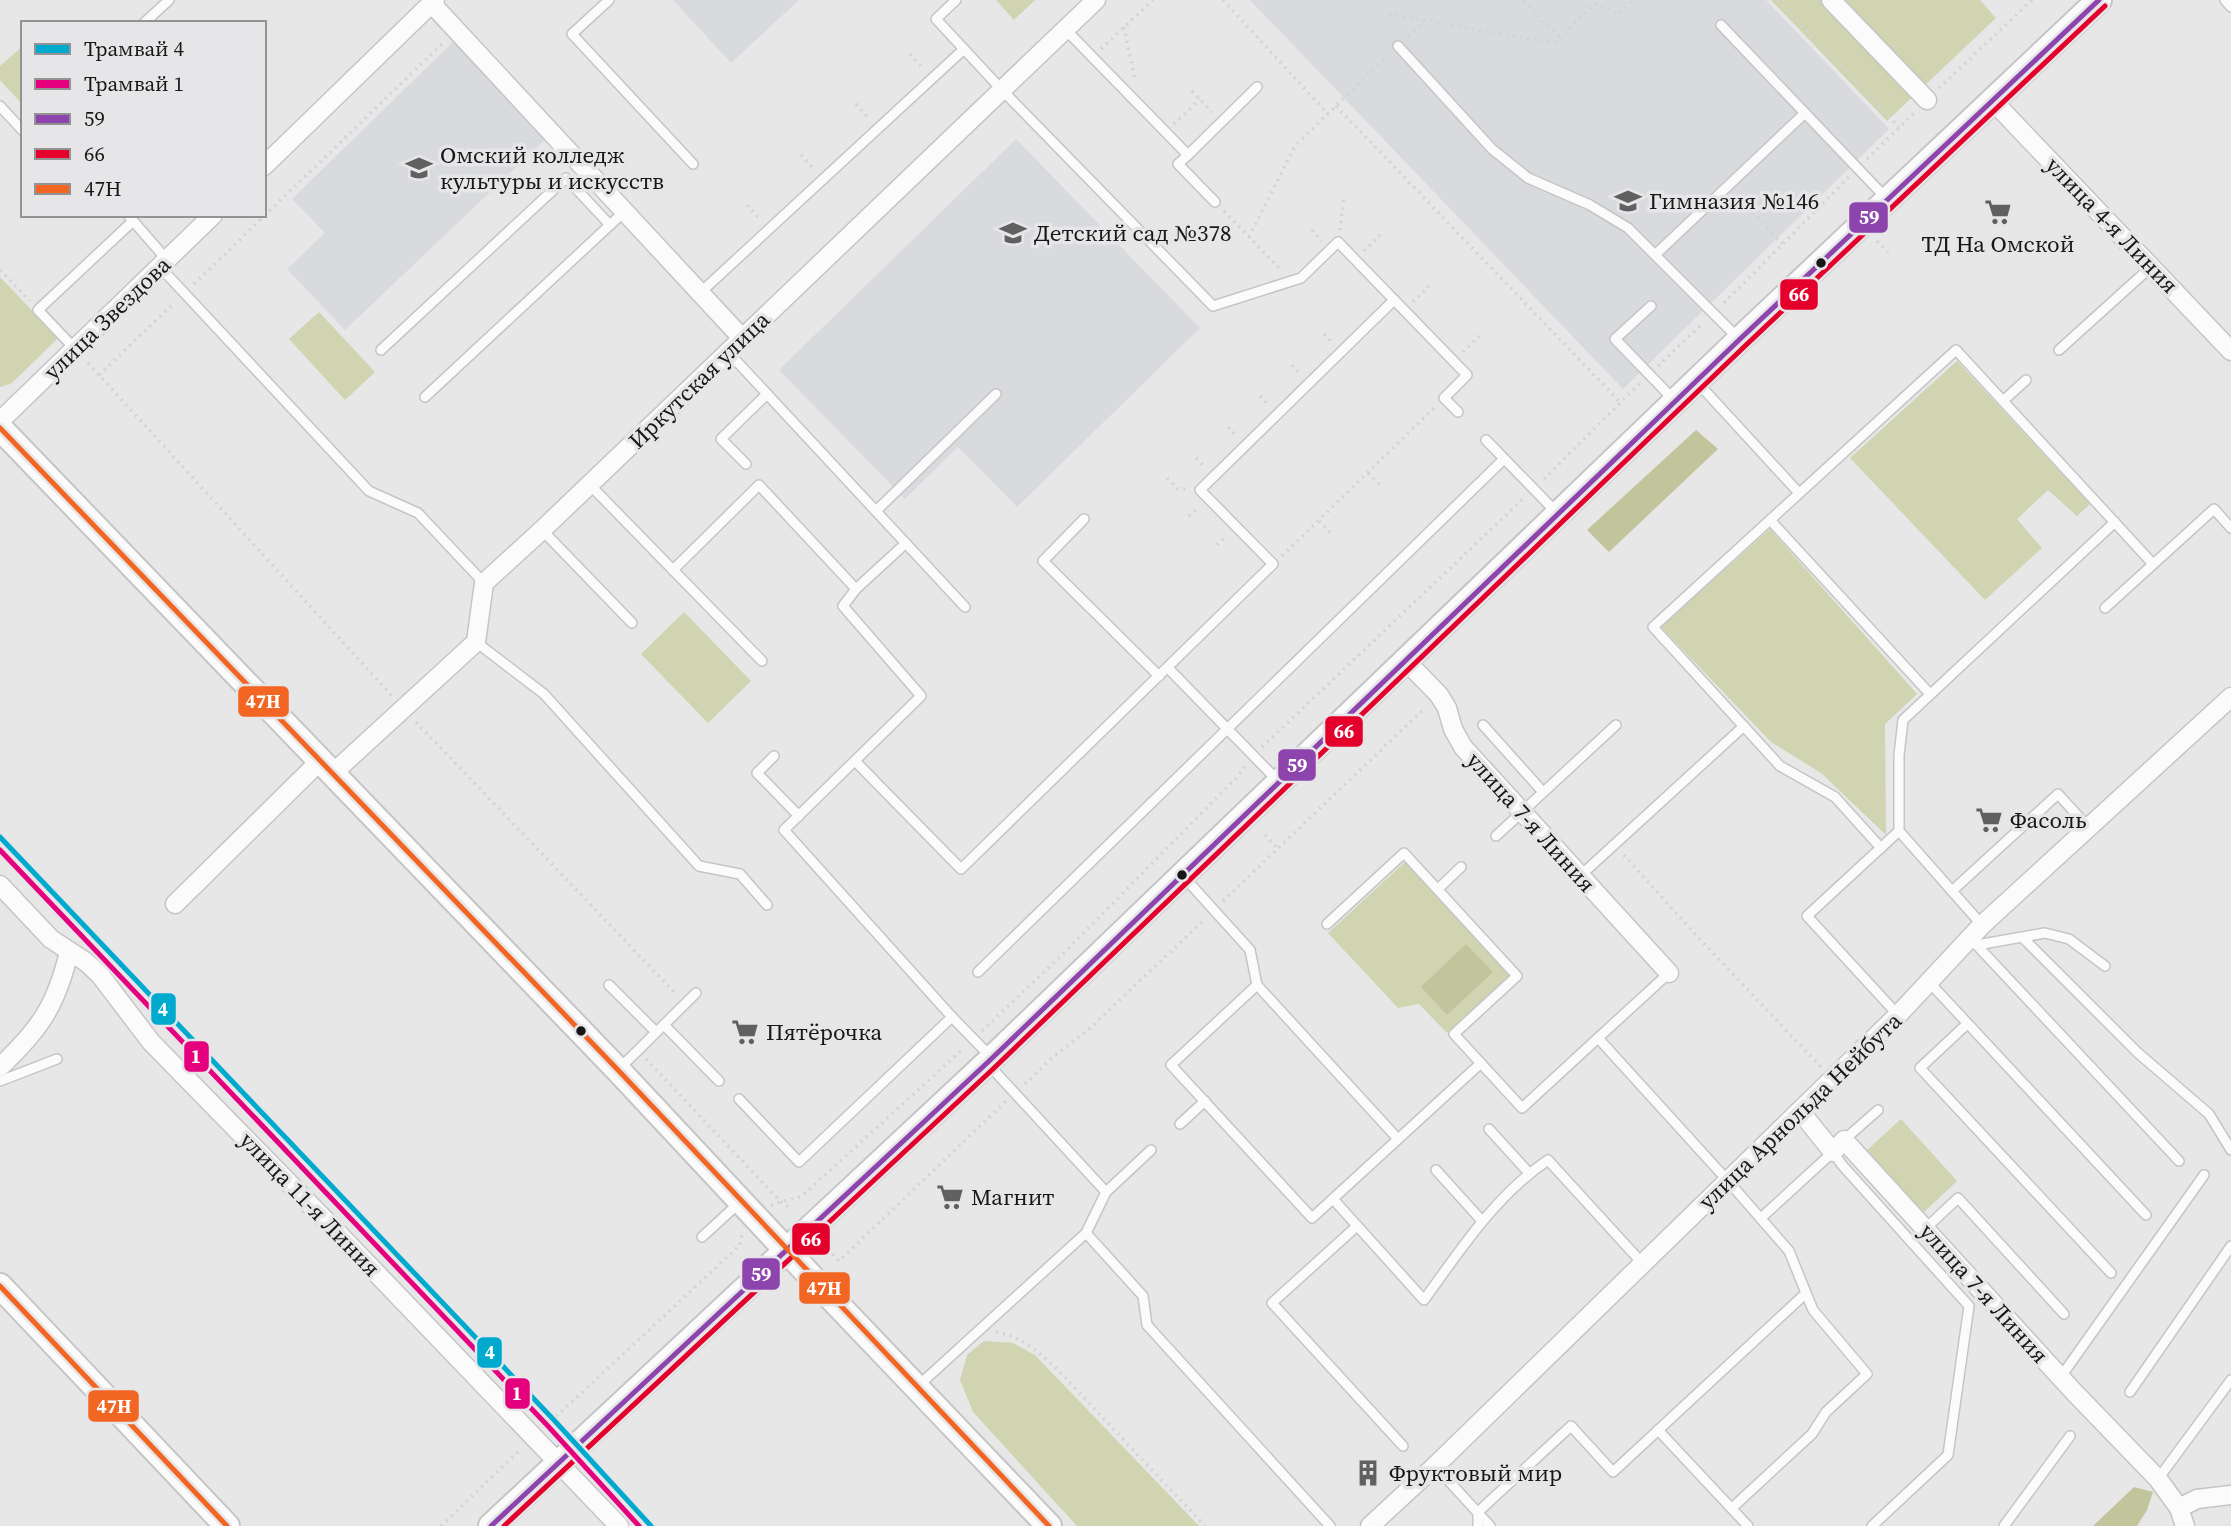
<svg xmlns="http://www.w3.org/2000/svg" width="2231" height="1526" viewBox="0 0 2231 1526" font-family="'Source Serif 4',serif">
<style>
.built{fill:#d8dade}
.green{fill:#d1d4b0}
.forest{fill:#c2c59b}
.lines{fill:none;stroke-linecap:round;stroke-linejoin:round}
.lane-casing{stroke:#c5c5c5;stroke-width:12}
.street-casing{stroke:#c5c5c5;stroke-width:21}
.secondary-casing{stroke:#c5c5c5;stroke-width:28}
.path{stroke:#d3d3d4;stroke-width:3.5;stroke-dasharray:2 5;stroke-linecap:butt}
.lane{stroke:#fbfbfb;stroke-width:9}
.street{stroke:#fbfbfb;stroke-width:18}
.secondary{stroke:#fbfbfb;stroke-width:24}
.bus-1-casing{stroke:#e6e6e8;stroke-width:10}
.bus-2-casing{stroke:#e6e6e8;stroke-width:10}
.bus-3-casing{stroke:#e6e6e8;stroke-width:10}
.bus-1{stroke:#8e44ad;stroke-width:5}
.bus-2{stroke:#e4002b;stroke-width:5}
.bus-3{stroke:#f26522;stroke-width:5}
.tram-1-casing{stroke:#e6e6e8;stroke-width:10}
.tram-2-casing{stroke:#e6e6e8;stroke-width:10}
.tram-1{stroke:#00a9ce;stroke-width:5}
.tram-2{stroke:#e5007d;stroke-width:5}
.bus-dot{fill:#171717;stroke:#e6e6e8;stroke-width:2.5}
.labels{text-anchor:middle;stroke-width:7;stroke-linejoin:round;paint-order:stroke}
.poi-label{font-size:23px;fill:#171717;stroke:#e6e6e8;text-anchor:start}
.street-label{font-size:23px;fill:#171717;stroke:#e6e6e8}
.line-badge{stroke:#e6e6e8;stroke-width:2.5}
.badge-label{font-size:19px;text-anchor:middle;font-weight:bold;fill:#fff}
</style>
<rect width="100%" height="100%" fill="#e7e7e7"/>
<g class="built">
<path d="M673,0H799L731,63Z"/>
<path d="M1250,0H1766L1889,129L1623,389Z"/>
<path d="M455,40L547,138L345,330L287,269L325,233L292,199Z"/>
<path d="M1016,139L1200,328L1017,507L958,447L905,499L779,370Z"/>
</g>
<g class="green">
<path d="M996,0H1035L1014,20Z"/>
<path d="M1771,0H1980L1996,18L1887,121Z"/>
<path d="M23,46V105L0,80V66Z"/>
<path d="M0,277L58,338L12,383L0,387Z"/>
<path d="M319,312L375,372L345,400L289,339Z"/>
<path d="M1957,361L2090,504L2077,516L2048,490L2017,519L2042,548L1985,600L1850,458Z"/>
<path d="M1770,529L1917,694L1885,724L1886,835L1821,773L1771,742L1661,627Z"/>
<path d="M684,612L751,681L708,723L641,654Z"/>
<path d="M1405,862L1510,975L1447,1033L1419,1004L1398,1008L1328,933Z"/>
<path d="M1901,1119L1957,1181L1923,1213L1866,1151Z"/>
<path d="M984,1341L1013,1343L1035,1355L1199,1526H1077L973,1412L960,1380L967,1355Z"/>
</g>
<g class="forest">
<path d="M1696,430L1718,449L1609,552L1587,530Z"/>
<path d="M1466,944L1493,972L1447,1015L1421,987Z"/>
<path d="M2134,1487L2153,1492L2147,1510L2137,1526H2093Z"/>
</g>
<g class="lines">
<g class="lane-casing">
<g id="lane">
<path d="M609,0L572,34L693,164"/>
<path d="M956,0L936,19L1002,90L1213,306L1301,278L1338,242L1467,375L1444,398L1458,412"/>
<path d="M2225,0L2231,7"/>
<path d="M144,23L169,0"/>
<path d="M1721,25L1886,198"/>
<path d="M1065,29L1188,155L1257,87"/>
<path d="M1398,46L1492,149L1528,178L1590,205L1628,228L1738,338"/>
<path d="M0,106L23,131"/>
<path d="M1188,155L1178,164L1215,202"/>
<path d="M128,215L167,260"/>
<path d="M1656,254L1805,113"/>
<path d="M160,267L369,491L418,513L484,583"/>
<path d="M700,293L964,49"/>
<path d="M1651,306L1615,339L1674,400"/>
<path d="M75,349L38,310L133,221"/>
<path d="M381,350L566,178L610,225"/>
<path d="M2059,350L2152,266"/>
<path d="M728,352L965,607"/>
<path d="M1696,381L1799,493"/>
<path d="M425,397L625,211"/>
<path d="M2003,401L2026,380"/>
<path d="M1486,440L1557,513"/>
<path d="M746,464L721,439L767,394"/>
<path d="M590,485L673,570"/>
<path d="M876,511L996,394"/>
<path d="M1084,519L1043,561L1159,676"/>
<path d="M1770,520L1930,694"/>
<path d="M542,530L632,623"/>
<path d="M906,543L856,589L843,606L921,696L784,830L952,1017L991,1057"/>
<path d="M2105,608L2214,509L2231,528"/>
<path d="M476,642L544,694L699,866L740,874L767,905"/>
<path d="M762,661L673,570L759,485L856,589"/>
<path d="M1168,668L1279,782"/>
<path d="M1483,725L1543,792"/>
<path d="M774,756L757,773L799,816"/>
<path d="M855,761L961,869L1273,564L1200,490L1394,300"/>
<path d="M1496,836L1616,725"/>
<path d="M1881,848L1835,797L1780,766L1653,627L1956,350L2153,564"/>
<path d="M1580,876L1744,726"/>
<path d="M1184,877L1250,950L1257,985"/>
<path d="M1438,889L1461,867"/>
<path d="M1952,891L2058,794L2089,828"/>
<path d="M1327,924L1404,853L1517,976L1454,1034L1522,1108L1598,1038"/>
<path d="M1982,925L1899,831V755L1903,720L2115,522"/>
<path d="M1970,938L2179,1161"/>
<path d="M2023,938L2138,1053L2209,1114L2231,1150"/>
<path d="M1977,945L2045,933L2069,939L2105,966"/>
<path d="M978,972L1504,459"/>
<path d="M1669,973L1598,1038L1728,1181L1789,1251L1813,1310L1867,1374L1826,1412L1812,1434L1732,1508"/>
<path d="M1929,982L2146,1215"/>
<path d="M609,985L656,1032"/>
<path d="M1898,1015L1807,916L1899,831"/>
<path d="M1967,1024L1920,1068L2111,1273"/>
<path d="M664,1025L719,1081"/>
<path d="M988,1064L1106,1192"/>
<path d="M619,1069L696,993"/>
<path d="M0,1081L57,1059"/>
<path d="M739,1099L799,1162L952,1017"/>
<path d="M1180,1124L1205,1101"/>
<path d="M1489,1129L1529,1173"/>
<path d="M1398,1139L1257,985L1171,1065L1312,1218L1481,1063"/>
<path d="M1844,1140L1878,1110"/>
<path d="M1436,1170L1482,1221"/>
<path d="M1333,1199L1424,1300C1461,1249 1496,1195 1548,1160L1643,1264"/>
<path d="M1761,1218L1833,1152L1842,1165L1969,1306L1948,1455L1872,1526"/>
<path d="M1357,1226L1272,1303L1403,1446"/>
<path d="M1925,1229L1958,1198L2064,1314"/>
<path d="M1086,1233L1143,1296L1147,1325L1330,1526"/>
<path d="M702,1237L739,1203"/>
<path d="M2060,1378L2204,1175"/>
<path d="M918,1386L1086,1233L1106,1192L1151,1150"/>
<path d="M2130,1392L2231,1246"/>
<path d="M1658,1430L1748,1526"/>
<path d="M1435,1466L1490,1526"/>
<path d="M2158,1479L2231,1380"/>
<path d="M1478,1526V1512L1571,1426L1613,1472L1805,1294"/>
<path d="M2004,1526L2070,1436"/>
</g>
</g>
<g class="street-casing">
<g id="street">
<path d="M1831,0L1927,100"/>
<path d="M431,3L742,338"/>
<path d="M1992,100L2231,351"/>
<path d="M264,166L435,0"/>
<path d="M0,421L213,215"/>
<path d="M1407,662L1439,695L1447,708L1453,729L1463,747L1669,973"/>
<path d="M332,774L476,642L484,583L542,530L1096,0"/>
<path d="M0,885L51,939L86,962L100,975L151,1042L334,1229L619,1526"/>
<path d="M175,904L320,761"/>
<path d="M0,1067C40,1029 56,1006 69,952"/>
<path d="M1800,1111L1833,1152L1844,1140L2073,1391L2158,1479L2179,1508L2185,1526"/>
<path d="M2179,1508L2197,1499L2231,1495"/>
<path d="M1370,1526L1435,1466L1898,1015L1982,925L2231,697"/>
</g>
</g>
<g class="secondary-casing">
<g id="secondary">
<path d="M0,428L618,1070L817,1283L1049,1526"/>
<path d="M0,1286L227,1526"/>
<path d="M491,1526L987,1063L1739,340L2099,0"/>
</g>
</g>
<g class="path">
<path d="M1223,0L1328,114"/>
<path d="M1524,0L1560,38"/>
<path d="M1777,0L1899,127"/>
<path d="M1389,14L1554,43L1594,4L1619,14L1633,0"/>
<path d="M1124,27L1135,80"/>
<path d="M1408,36L1424,21"/>
<path d="M1101,49L1153,0"/>
<path d="M910,54L924,69"/>
<path d="M1939,88L2032,0"/>
<path d="M1192,91L1212,112"/>
<path d="M856,104L869,119"/>
<path d="M1336,106L1620,402"/>
<path d="M1174,124L1200,99"/>
<path d="M801,155L815,170"/>
<path d="M1867,159L1914,113"/>
<path d="M1738,197L1782,244"/>
<path d="M747,205L761,220"/>
<path d="M1224,211L1282,271"/>
<path d="M1312,230L1322,241"/>
<path d="M1340,230L1344,198"/>
<path d="M1249,237L1295,146L1387,56"/>
<path d="M1877,241L1888,252"/>
<path d="M1364,251L1380,235"/>
<path d="M0,270L30,301"/>
<path d="M194,284L445,41"/>
<path d="M1413,302L1429,286"/>
<path d="M1724,303L1849,177"/>
<path d="M1324,334L1333,343"/>
<path d="M1463,352L1479,336"/>
<path d="M88,363L392,696"/>
<path d="M1292,365L1301,374"/>
<path d="M1658,366L1703,323"/>
<path d="M99,375L175,302"/>
<path d="M1260,396L1269,405"/>
<path d="M1228,427L1237,436"/>
<path d="M1196,458L1205,467"/>
<path d="M1368,473L1381,486"/>
<path d="M1167,478L1178,489H1188"/>
<path d="M1544,479L1640,383"/>
<path d="M1189,516L1199,507"/>
<path d="M1319,521L1332,534"/>
<path d="M1217,545L1227,535"/>
<path d="M1282,556L1435,407"/>
<path d="M416,722L677,995"/>
<path d="M1262,747L1523,499"/>
<path d="M1265,835L1278,849"/>
<path d="M1624,855L1694,933L1821,1067"/>
<path d="M1223,901L1425,708"/>
<path d="M982,1031L1067,950L1237,777L1246,766"/>
<path d="M646,1059L780,1201L791,1209"/>
<path d="M1025,1084L1053,1057L1089,1029L1205,919"/>
<path d="M771,1205L802,1196L964,1048"/>
<path d="M828,1249L839,1261L1006,1101"/>
<path d="M996,1332C1021,1336 1037,1351 1055,1367L1205,1526"/>
<path d="M546,1426L740,1245L742,1235"/>
<path d="M441,1526L520,1450"/>
</g>
<use href="#lane" class="lane"/>
<use href="#street" class="street"/>
<use href="#secondary" class="secondary"/>
<g class="bus-1-casing">
<path id="bus-1" d="M491,1526L987,1063L1739,340L2099,0"/>
</g>
<g class="bus-2-casing">
<path id="bus-2" d="M504,1526L993,1069L1745,346L2105,6"/>
</g>
<g class="bus-3-casing">
<g id="bus-3">
<path d="M0,428L618,1070L1049,1526"/>
<path d="M0,1286L227,1526"/>
</g>
</g>
<use href="#bus-1" class="bus-1"/>
<use href="#bus-2" class="bus-2"/>
<use href="#bus-3" class="bus-3"/>
<g class="tram-1-casing">
<path id="tram-1" d="M0,837L553,1419L651,1526"/>
</g>
<g class="tram-2-casing">
<path id="tram-2" d="M0,850L547,1425L639,1526"/>
</g>
<use href="#tram-1" class="tram-1"/>
<use href="#tram-2" class="tram-2"/>
</g>
<defs>
<g id="university-bare" transform="scale(2.1)"><path d="M0-5L7-2L0 1L-7-2ZM-4 1L0 2.5L4 1V4Q0 6-4 4Z" fill="#606060" stroke="#e6e6e8" stroke-width="2.5" paint-order="stroke"/></g>
<g id="school-bare" transform="scale(2.1)"><path d="M0-5L7-2L0 1L-7-2ZM-4 1L0 2.5L4 1V4Q0 6-4 4Z" fill="#606060" stroke="#e6e6e8" stroke-width="2.5" paint-order="stroke"/></g>
<g id="supermarket-bare" transform="scale(2.1)"><path d="M-6-5.5h2.5l.6 2H6L4.5 2H-2.5L-4.4-4H-6ZM-1.5 3.2a1.3 1.3 0 1 0 .1 0ZM3 3.2a1.3 1.3 0 1 0 .1 0Z" fill="#606060" stroke="#e6e6e8" stroke-width="2.5" paint-order="stroke"/></g>
<g id="building-bare" transform="scale(2.1)"><path d="M-4-6H4V6H1V3H-1V6H-4ZM-2.5-4.3h1.7v1.8h-1.7ZM.8-4.3h1.7v1.8H.8ZM-2.5-1h1.7V.8h-1.7ZM.8-1h1.7V.8H.8Z" fill="#606060" stroke="#e6e6e8" stroke-width="2.5" paint-order="stroke"/></g>
</defs>
<g fill-rule="evenodd">
<use href="#university-bare" x="419" y="168"/>
<use href="#school-bare" x="1628" y="201"/>
<use href="#supermarket-bare" x="1998" y="212"/>
<use href="#school-bare" x="1013" y="233"/>
<use href="#supermarket-bare" x="1989" y="820"/>
<use href="#supermarket-bare" x="745" y="1032"/>
<use href="#supermarket-bare" x="950" y="1197"/>
<use href="#building-bare" x="1368" y="1473"/>
</g>
<g class="bus-dot">
<circle cx="1821" cy="263" r="6"/>
<circle cx="1182" cy="875" r="6"/>
<circle cx="581" cy="1031" r="6"/>
</g>
<g class="labels">
<g class="poi-label">
<text x="440" y="163">Омский колледж<tspan x="440" dy="26">культуры и искусств</tspan></text>
<text x="1649" y="209">Гимназия №146</text>
<text x="1034" y="241">Детский сад №378</text>
<text x="1998" y="252" text-anchor="middle">ТД На Омской</text>
<text x="2010" y="828">Фасоль</text>
<text x="766" y="1040">Пятёрочка</text>
<text x="971" y="1205">Магнит</text>
<text x="1389" y="1481">Фруктовый мир</text>
</g>
<g class="street-label">
<text transform="translate(2112 225) rotate(46)" y="8">улица 4-я Линия</text>
<text transform="translate(107 318) rotate(-44)" y="8">улица Звездова</text>
<text transform="translate(699 380) rotate(-44)" y="8">Иркутская улица</text>
<text transform="translate(1531 822) rotate(48)" y="8">улица 7-я Линия</text>
<text transform="translate(1800 1111) rotate(-44)" y="8">улица Арнольда Нейбута</text>
<text transform="translate(310 1204) rotate(46)" y="8">улица 11-я Линия</text>
<text transform="translate(1984 1293) rotate(48)" y="8">улица 7-я Линия</text>
</g>
</g>
<g class="line-badge">
<rect x="1848" y="201" width="41" height="33" rx="7" fill="#8e44ad"/>
<rect x="1779" y="278" width="40" height="33" rx="7" fill="#e4002b"/>
<rect x="237" y="685" width="53" height="33" rx="7" fill="#f26522"/>
<rect x="1324" y="715" width="40" height="33" rx="7" fill="#e4002b"/>
<rect x="1277" y="748" width="40" height="34" rx="7" fill="#8e44ad"/>
<rect x="150" y="992" width="27" height="34" rx="7" fill="#00a9ce"/>
<rect x="183" y="1040" width="27" height="33" rx="7" fill="#e5007d"/>
<rect x="791" y="1222" width="40" height="34" rx="7" fill="#e4002b"/>
<rect x="741" y="1257" width="40" height="34" rx="7" fill="#8e44ad"/>
<rect x="798" y="1271" width="53" height="34" rx="7" fill="#f26522"/>
<rect x="476" y="1336" width="27" height="33" rx="7" fill="#00a9ce"/>
<rect x="504" y="1377" width="27" height="33" rx="7" fill="#e5007d"/>
<rect x="87" y="1389" width="53" height="34" rx="7" fill="#f26522"/>
</g>
<g class="badge-label">
<text x="1869" y="224">59</text>
<text x="1799" y="301">66</text>
<text x="263" y="708">47Н</text>
<text x="1344" y="738">66</text>
<text x="1297" y="772">59</text>
<text x="163" y="1016">4</text>
<text x="196" y="1063">1</text>
<text x="811" y="1246">66</text>
<text x="761" y="1281">59</text>
<text x="824" y="1295">47Н</text>
<text x="490" y="1359">4</text>
<text x="517" y="1400">1</text>
<text x="114" y="1413">47Н</text>
</g>
<rect x="21" y="21" width="245" height="196" fill="#e6e6e8" stroke="#939394" stroke-width="2"/>
<rect x="35" y="44" width="35" height="10" fill="#00a9ce" stroke="#939394" stroke-width="2"/>
<text x="84" y="56" font-size="21" fill="#171717">Трамвай 4</text>
<rect x="35" y="79" width="35" height="10" fill="#e5007d" stroke="#939394" stroke-width="2"/>
<text x="84" y="91" font-size="21" fill="#171717">Трамвай 1</text>
<rect x="35" y="114" width="35" height="10" fill="#8e44ad" stroke="#939394" stroke-width="2"/>
<text x="84" y="126" font-size="21" fill="#171717">59</text>
<rect x="35" y="149" width="35" height="10" fill="#e4002b" stroke="#939394" stroke-width="2"/>
<text x="84" y="161" font-size="21" fill="#171717">66</text>
<rect x="35" y="184" width="35" height="10" fill="#f26522" stroke="#939394" stroke-width="2"/>
<text x="84" y="196" font-size="21" fill="#171717">47Н</text>
</svg>
